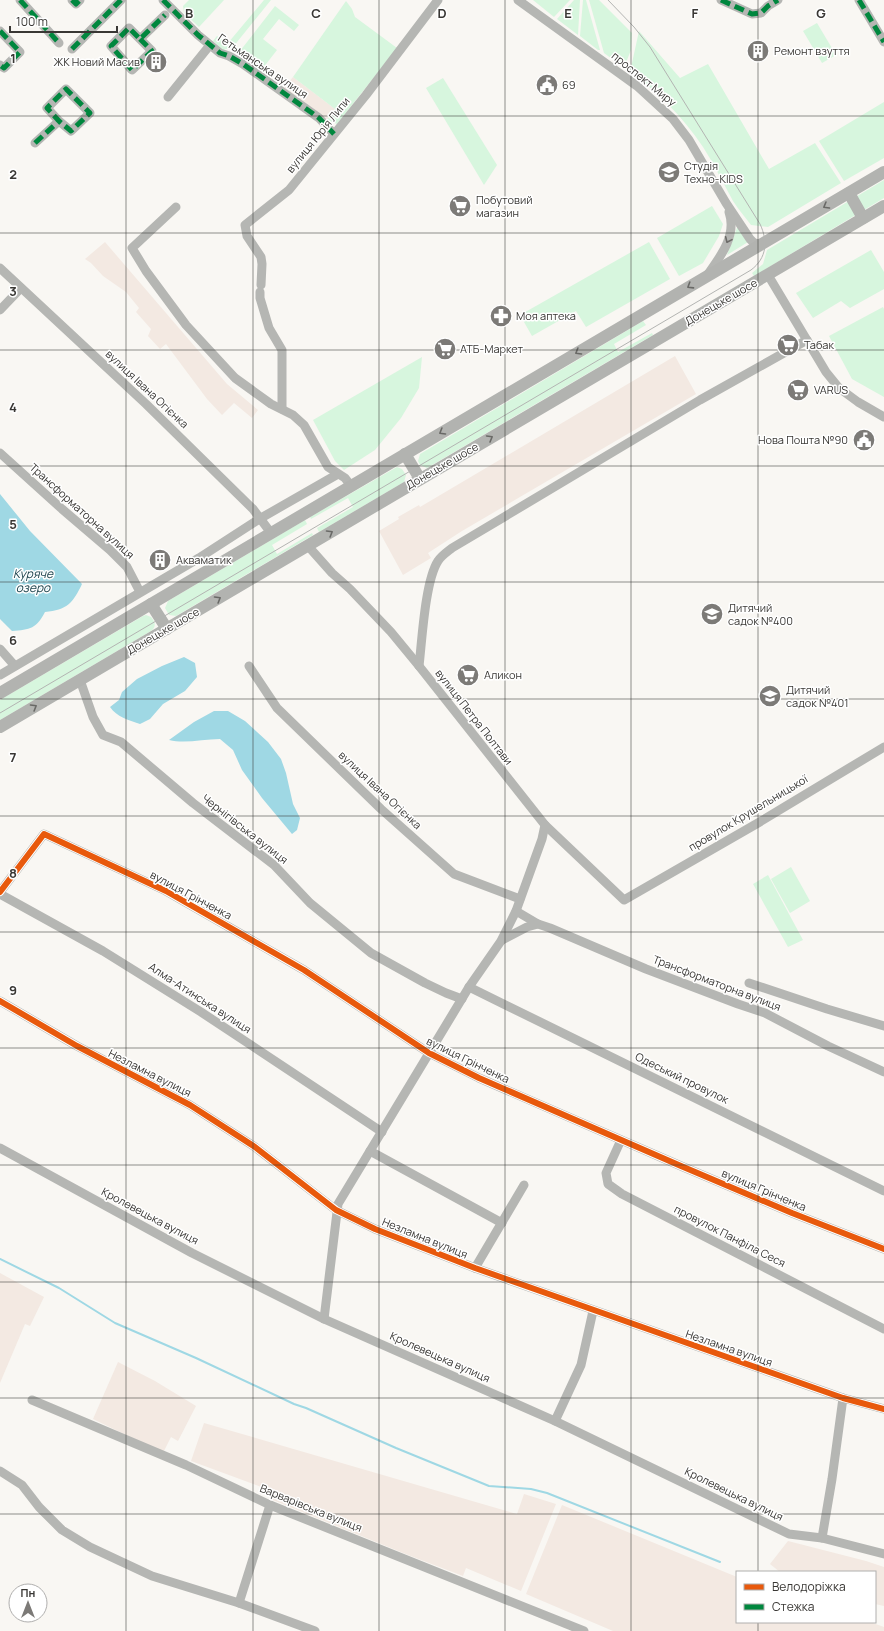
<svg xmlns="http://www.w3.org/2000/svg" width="884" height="1631" viewBox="0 0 884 1631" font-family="Manrope,sans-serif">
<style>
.industrial{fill:#f3e9e2}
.green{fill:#d7f6de}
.water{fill:#9fd8e4}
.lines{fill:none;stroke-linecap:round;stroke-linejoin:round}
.stream{stroke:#9fd8e4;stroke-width:2}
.minor{stroke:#b5b6b3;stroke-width:9}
.highway{stroke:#b2b3b0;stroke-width:12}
.tram{stroke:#b3b4b2;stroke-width:1}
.quiet{stroke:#00873e;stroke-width:5;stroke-dasharray:10 5;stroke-linecap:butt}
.cycleway-casing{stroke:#fff;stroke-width:8}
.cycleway{stroke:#e8590c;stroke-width:6}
.oneway{stroke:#696966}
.oneway2{stroke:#6b6a67}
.grid{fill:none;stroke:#393734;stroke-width:1;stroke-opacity:0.55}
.labels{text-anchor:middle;stroke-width:3;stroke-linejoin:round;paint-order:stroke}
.poi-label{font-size:11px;fill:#393734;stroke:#fff;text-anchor:start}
.street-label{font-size:11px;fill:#393734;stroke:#fff}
.water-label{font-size:12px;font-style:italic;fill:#214750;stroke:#fff}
.grid-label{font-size:13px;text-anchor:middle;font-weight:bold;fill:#393734;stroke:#fff;stroke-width:3;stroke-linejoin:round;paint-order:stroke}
</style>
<rect width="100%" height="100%" fill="#f9f7f3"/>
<g class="industrial">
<path d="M293,77L335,109L327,120L284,88Z"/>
<path d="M105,242L227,384L258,410L252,418L234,403L222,415L207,399L166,344L160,349L148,336L151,329L136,312L139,308L126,292L103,276L91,263L85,259Z"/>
<path d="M675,356L696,394L462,531L428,553L431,558L403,575L379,531L399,519L398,517L419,505L420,507Z"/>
<path d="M0,1273L44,1297L30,1326L25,1324L0,1383Z"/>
<path d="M118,1362L155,1381L196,1406L178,1441L171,1437L163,1453L93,1419Z"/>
<path d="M204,1423L517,1514L524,1494L556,1504L521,1591L466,1568L463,1576L408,1555L273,1500L264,1488L191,1461Z"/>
<path d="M562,1505L737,1577V1622H870L884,1627V1631H613L526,1594Z"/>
<path d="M788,1541L866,1561L884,1567V1606L875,1604V1572H780L770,1564Z"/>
</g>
<g class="green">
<path d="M189,0H224L199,27L184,13L183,6Z"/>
<path d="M264,0H271L233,47L223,50L213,41L217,36L228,43Z"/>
<path d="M533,0H570L554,17Z"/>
<path d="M574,0H580L578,35L557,19Z"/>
<path d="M583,0H586L600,50H598L580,36Z"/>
<path d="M589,0H599L632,33L631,50L625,65L619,64L604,53Z"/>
<path d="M346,1L352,9L355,17L397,48L337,124L327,120L335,109L293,77Z"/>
<path d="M275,6L299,25L294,31L279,19L263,39L277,50L263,68L240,51Z"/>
<path d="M817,23L836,55L822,63L803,31Z"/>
<path d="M639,31L680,78L708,64L769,169L815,143L841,183L768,227L751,225C745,217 738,209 733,201C723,183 714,164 703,147C683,117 658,92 629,71L632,63Z"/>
<path d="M443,78L497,165L484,185L426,88Z"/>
<path d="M884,102V158L844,181L819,141Z"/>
<path d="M884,180V198L754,276L752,273L763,264L767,250Z"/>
<path d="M712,206L723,224L719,236L703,263L679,276L657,238Z"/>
<path d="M738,225L748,242L727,255Z"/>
<path d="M649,242L670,279L586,327L576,311L532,336L520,315Z"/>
<path d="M871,250L884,272V289L850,308L841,301L813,318L796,293Z"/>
<path d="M883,307L884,309V397L852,379L829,336Z"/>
<path d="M643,321L646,325L614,344L618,352L652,333L653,335L427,468L420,465L418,461L420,454Z"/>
<path d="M422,357L419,388L401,418L375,450L344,470L335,461L313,420Z"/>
<path d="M397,467L402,469L406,475L404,482L319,532L317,528L353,507L348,498L311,519L310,517Z"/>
<path d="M305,520L307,524L272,545L277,554L312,533L313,535L176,616L169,615L165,608L168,601Z"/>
<path d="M146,615L151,617C155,622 157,626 151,631L0,720V700L143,616Z"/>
<path d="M791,867L810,901L790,913L771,879Z"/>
<path d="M768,875L803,940L788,947L753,884Z"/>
</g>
<g class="water">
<path d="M0,494L30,531L82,584C73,603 67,610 45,612C37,628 30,630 12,631L0,619Z"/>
<path d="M184,657L195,663L197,677L185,691L163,704L150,719L140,724C128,720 117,717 110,707L119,700L122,692L137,679L162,666Z"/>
<path d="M214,711H228L245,721L268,742L281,759L286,773L293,804L300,818L297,830L292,834L262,798L242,770L233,750L220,739C203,739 185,744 169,740L194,722Z"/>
</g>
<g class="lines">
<path class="stream" d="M0,1259L59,1288L115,1323L196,1358L294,1404L306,1408L396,1448L489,1486L531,1489L547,1493L720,1562"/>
<g class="minor">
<path d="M20,0L59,43"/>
<path d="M72,0L76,4L80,0"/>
<path d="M163,0L198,35L220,53L229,56L243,64L319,118L334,134"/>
<path d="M518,0L637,86L673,119L689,140L726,203L750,239L754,243L760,244"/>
<path d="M721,0L752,14L761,13L768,6L778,0"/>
<path d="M859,0L884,42"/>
<path d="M0,31L20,52L4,68L0,65"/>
<path d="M140,39L152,51L132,70L111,46L129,28L140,39L165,15"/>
<path d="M72,49L121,0"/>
<path d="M168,97L210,45"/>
<path d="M35,143L59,121L47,108L66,89L90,113L71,131L59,121"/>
<path d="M176,207L132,248L146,271L186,325L235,378L271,404L293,415L304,425L328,467L345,478L351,486"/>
<path d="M0,268L146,404L253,509L271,533"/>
<path d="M708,274C721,256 737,235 729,212"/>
<path d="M768,275L826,372L839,388L858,402L884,417"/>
<path d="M261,285L262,264L261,257L247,236L245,225L289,190L366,95L438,0"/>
<path d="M260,292V298L269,328L282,350V409"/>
<path d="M0,310L21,288"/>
<path d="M0,453L62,509L110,550L127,567L140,592"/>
<path d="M308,546L332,573L350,589L391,632L419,666L545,825L624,900L758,823L884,747"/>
<path d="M0,649L15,666"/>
<path d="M249,666L277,708L381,809L454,874L520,899"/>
<path d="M419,666C422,641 425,581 438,561C441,556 447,552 452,548L700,400L807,340"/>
<path d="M0,675L199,558L261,518L338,474"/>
<path d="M80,680L93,717L103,735L121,742L193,803L274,865L310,903L371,953L425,983L446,993L462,999"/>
<path d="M0,892L44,834L166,891L304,970L429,1053L479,1078L681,1166L792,1213L884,1249"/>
<path d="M0,894L103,951L201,1012L382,1132"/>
<path d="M516,911L538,924"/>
<path d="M502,940L527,927L538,924L550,928L646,969L738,1004L765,1013L828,1046L884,1072"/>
<path d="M749,983L827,1009L884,1026"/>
<path d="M469,987L884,1191"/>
<path d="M0,1001L77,1046L190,1105L255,1147L336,1210L375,1229L475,1268L843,1398L884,1409"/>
<path d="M621,1140L606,1173L608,1184L622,1194L884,1329"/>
<path d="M0,1148L192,1253L324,1319L555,1421L789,1534L822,1538L884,1554"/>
<path d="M370,1151L502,1223"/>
<path d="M475,1268L524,1185"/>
<path d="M324,1319L338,1204L469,987L501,941L516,911L542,839L545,825"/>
<path d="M32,1400L186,1465L270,1505L584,1631"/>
<path d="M555,1421L581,1365L593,1311"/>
<path d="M0,1471L22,1485L39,1507L62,1530L90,1547L152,1576L239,1603L315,1631"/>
<path d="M822,1538L832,1479L843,1398"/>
<path d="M239,1603L270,1505"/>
</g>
<g class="highway">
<path d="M849,193L863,218"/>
<path d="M405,454L420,479"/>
<path d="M151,604L167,629"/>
<path d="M0,693L884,172"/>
<path d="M0,727L884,206"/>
</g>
<path class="tram" d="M0,713L685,309L751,270C767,258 768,241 760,224L650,47L634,27L608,0"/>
<g class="quiet">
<path d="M20,0L59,43"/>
<path d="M72,0L76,4L80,0"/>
<path d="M163,0L198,35L220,53L229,56L243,64L319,118L334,134"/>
<path d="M721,0L752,14L761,13L768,6L778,0"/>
<path d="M859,0L884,42"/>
<path d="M0,31L20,52L4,68L0,65"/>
<path d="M140,39L152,51L132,70L111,46L129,28L140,39L165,15"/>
<path d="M72,49L121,0"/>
<path d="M35,143L59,121L47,108L66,89L90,113L71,131L59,121"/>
</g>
<g class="cycleway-casing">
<g id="cycleway">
<path d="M0,892L44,834L166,891L304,970L429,1053L479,1078L681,1166L792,1213L884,1249"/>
<path d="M0,1001L77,1046L190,1105L255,1147L336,1210L375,1229L475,1268L843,1398L884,1409"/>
</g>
</g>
<use href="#cycleway" class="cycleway"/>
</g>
<defs><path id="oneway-chevron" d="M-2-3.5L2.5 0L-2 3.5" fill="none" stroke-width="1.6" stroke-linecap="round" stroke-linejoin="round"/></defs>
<g class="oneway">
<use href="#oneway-chevron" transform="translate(826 206) rotate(150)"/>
<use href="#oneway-chevron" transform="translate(690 286) rotate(148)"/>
<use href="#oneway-chevron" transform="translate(578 352) rotate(149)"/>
<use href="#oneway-chevron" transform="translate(442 432) rotate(149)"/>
<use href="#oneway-chevron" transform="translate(490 438) rotate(-30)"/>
<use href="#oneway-chevron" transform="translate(330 533) rotate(-31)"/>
<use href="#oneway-chevron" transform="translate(218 599) rotate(-31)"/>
<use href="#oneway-chevron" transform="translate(34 707) rotate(-31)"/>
</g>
<use class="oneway2" href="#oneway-chevron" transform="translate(728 240) rotate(114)"/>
<path class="grid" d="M126,0V1631M253,0V1631M379,0V1631M505,0V1631M631,0V1631M758,0V1572M0,116H884M0,233H884M0,350H884M0,466H884M0,582H884M0,699H884M0,816H884M0,932H884M0,1048H884M0,1165H884M0,1282H884M0,1398H884M0,1514H884M758,1622V1631"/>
<defs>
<g id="building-disc" transform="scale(1.15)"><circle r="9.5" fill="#7c7a77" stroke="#fff"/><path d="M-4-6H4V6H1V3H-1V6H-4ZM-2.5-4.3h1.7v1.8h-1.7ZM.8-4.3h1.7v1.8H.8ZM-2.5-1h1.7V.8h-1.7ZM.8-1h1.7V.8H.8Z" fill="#fff"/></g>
<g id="civic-disc" transform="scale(1.15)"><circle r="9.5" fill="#7c7a77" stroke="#fff"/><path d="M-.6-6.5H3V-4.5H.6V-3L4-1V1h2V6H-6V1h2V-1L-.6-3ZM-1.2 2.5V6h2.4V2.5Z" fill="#fff"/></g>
<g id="school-disc" transform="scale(1.15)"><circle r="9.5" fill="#7c7a77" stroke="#fff"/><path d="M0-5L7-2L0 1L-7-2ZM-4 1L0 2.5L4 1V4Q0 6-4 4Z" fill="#fff"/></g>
<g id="supermarket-disc" transform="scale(1.15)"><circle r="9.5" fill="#7c7a77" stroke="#fff"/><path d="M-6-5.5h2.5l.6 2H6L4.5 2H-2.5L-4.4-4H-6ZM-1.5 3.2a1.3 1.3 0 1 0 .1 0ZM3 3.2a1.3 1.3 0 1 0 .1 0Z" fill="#fff"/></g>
<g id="pharmacy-disc" transform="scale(1.15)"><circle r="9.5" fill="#7c7a77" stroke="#fff"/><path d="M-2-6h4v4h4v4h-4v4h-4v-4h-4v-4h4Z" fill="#fff"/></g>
</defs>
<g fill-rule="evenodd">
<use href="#building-disc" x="758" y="51"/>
<use href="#building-disc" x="156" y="62"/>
<use href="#civic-disc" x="547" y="85"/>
<use href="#school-disc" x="669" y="172"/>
<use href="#supermarket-disc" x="460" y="206"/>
<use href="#pharmacy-disc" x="501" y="316"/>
<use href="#supermarket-disc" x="788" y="345"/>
<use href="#supermarket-disc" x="445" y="349"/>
<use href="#supermarket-disc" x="798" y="390"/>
<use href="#civic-disc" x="864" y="440"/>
<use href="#building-disc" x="160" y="560"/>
<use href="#school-disc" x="712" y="614"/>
<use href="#supermarket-disc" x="468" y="675"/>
<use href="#school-disc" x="770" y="696"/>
</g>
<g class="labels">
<g class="poi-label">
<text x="774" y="55">Ремонт взуття</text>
<text x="140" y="66" text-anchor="end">ЖК Новий Масив</text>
<text x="562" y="89">69</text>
<text x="684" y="170">Студія<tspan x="684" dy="13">Техно-KIDS</tspan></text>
<text x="476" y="204">Побутовий<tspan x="476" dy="13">магазин</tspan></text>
<text x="516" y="320">Моя аптека</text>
<text x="804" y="349">Табак</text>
<text x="460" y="353">АТБ-Маркет</text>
<text x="814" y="394">VARUS</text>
<text x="848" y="444" text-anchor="end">Нова Пошта №90</text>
<text x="176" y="564">Акваматик</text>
<text x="728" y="612">Дитячий<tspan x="728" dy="13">садок №400</tspan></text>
<text x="484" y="679">Аликон</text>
<text x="786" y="694">Дитячий<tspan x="786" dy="13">садок №401</tspan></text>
</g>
<g class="street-label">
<text transform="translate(263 66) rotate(34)" y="4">Гетьманська вулиця</text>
<text transform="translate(644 79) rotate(39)" y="4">проспект Миру</text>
<text transform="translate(318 135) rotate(-51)" y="4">вулиця Юрія Липи</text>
<text transform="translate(721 302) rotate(-30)" y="4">Донецьке шосе</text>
<text transform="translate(147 389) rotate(43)" y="4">вулиця Івана Огієнка</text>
<text transform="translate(442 466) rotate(-30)" y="4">Донецьке шосе</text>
<text transform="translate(82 511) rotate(42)" y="4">Трансформаторна вулиця</text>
<text transform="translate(163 631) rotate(-30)" y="4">Донецьке шосе</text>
<text transform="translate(474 717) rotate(52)" y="4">вулиця Петра Полтави</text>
<text transform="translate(380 790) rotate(43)" y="4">вулиця Івана Огієнка</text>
<text transform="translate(748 813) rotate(-31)" y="4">провулок Крушельницької</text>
<text transform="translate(245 829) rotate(38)" y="4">Чернігівська вулиця</text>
<text transform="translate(191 895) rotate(28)" y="4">вулиця Грінченка</text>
<text transform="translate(717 983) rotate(21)" y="4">Трансформаторна вулиця</text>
<text transform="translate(200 998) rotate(33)" y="4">Алма-Атинська вулиця</text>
<text transform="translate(468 1060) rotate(26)" y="4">вулиця Грінченка</text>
<text transform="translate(150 1073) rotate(27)" y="4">Незламна вулиця</text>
<text transform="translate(682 1078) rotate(26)" y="4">Одеський провулок</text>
<text transform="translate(764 1190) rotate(23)" y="4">вулиця Грінченка</text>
<text transform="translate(150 1216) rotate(28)" y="4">Кролевецька вулиця</text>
<text transform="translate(730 1236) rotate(27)" y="4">провулок Панфіла Сеся</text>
<text transform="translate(425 1238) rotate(22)" y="4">Незламна вулиця</text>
<text transform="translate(729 1348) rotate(19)" y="4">Незламна вулиця</text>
<text transform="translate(440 1357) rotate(24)" y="4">Кролевецька вулиця</text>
<text transform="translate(734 1494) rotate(26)" y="4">Кролевецька вулиця</text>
<text transform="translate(311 1508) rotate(22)" y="4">Варварівська вулиця</text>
</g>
<g class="water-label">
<text x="33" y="578">Куряче<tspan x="33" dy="14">озеро</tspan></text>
</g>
</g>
<g class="grid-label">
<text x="189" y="18">B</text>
<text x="316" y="18">C</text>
<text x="442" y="18">D</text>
<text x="568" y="18">E</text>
<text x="695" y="18">F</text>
<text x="821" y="18">G</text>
<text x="13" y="63">1</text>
<text x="13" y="179">2</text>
<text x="13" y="296">3</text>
<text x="13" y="412">4</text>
<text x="13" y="529">5</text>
<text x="13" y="645">6</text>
<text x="13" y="762">7</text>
<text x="13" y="878">8</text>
<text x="13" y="995">9</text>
</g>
<rect x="736" y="1571" width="140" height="52" fill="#ffffff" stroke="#b0afae"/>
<rect x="744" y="1584" width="20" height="6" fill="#e8590c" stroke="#b0afae"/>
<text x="772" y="1591" font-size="12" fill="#393734">Велодоріжка</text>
<rect x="744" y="1604" width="20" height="6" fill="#00873e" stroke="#b0afae"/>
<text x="772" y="1611" font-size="12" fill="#393734">Стежка</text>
<g transform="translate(28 1603)"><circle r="19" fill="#ffffff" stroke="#b0afae"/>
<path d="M0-3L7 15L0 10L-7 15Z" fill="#7c7a77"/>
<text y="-6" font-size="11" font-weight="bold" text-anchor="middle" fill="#393734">Пн</text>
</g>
<path d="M10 26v6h107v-6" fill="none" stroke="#393734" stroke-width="2"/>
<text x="16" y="26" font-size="12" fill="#393734" stroke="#ffffff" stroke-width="3" paint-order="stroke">100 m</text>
</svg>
